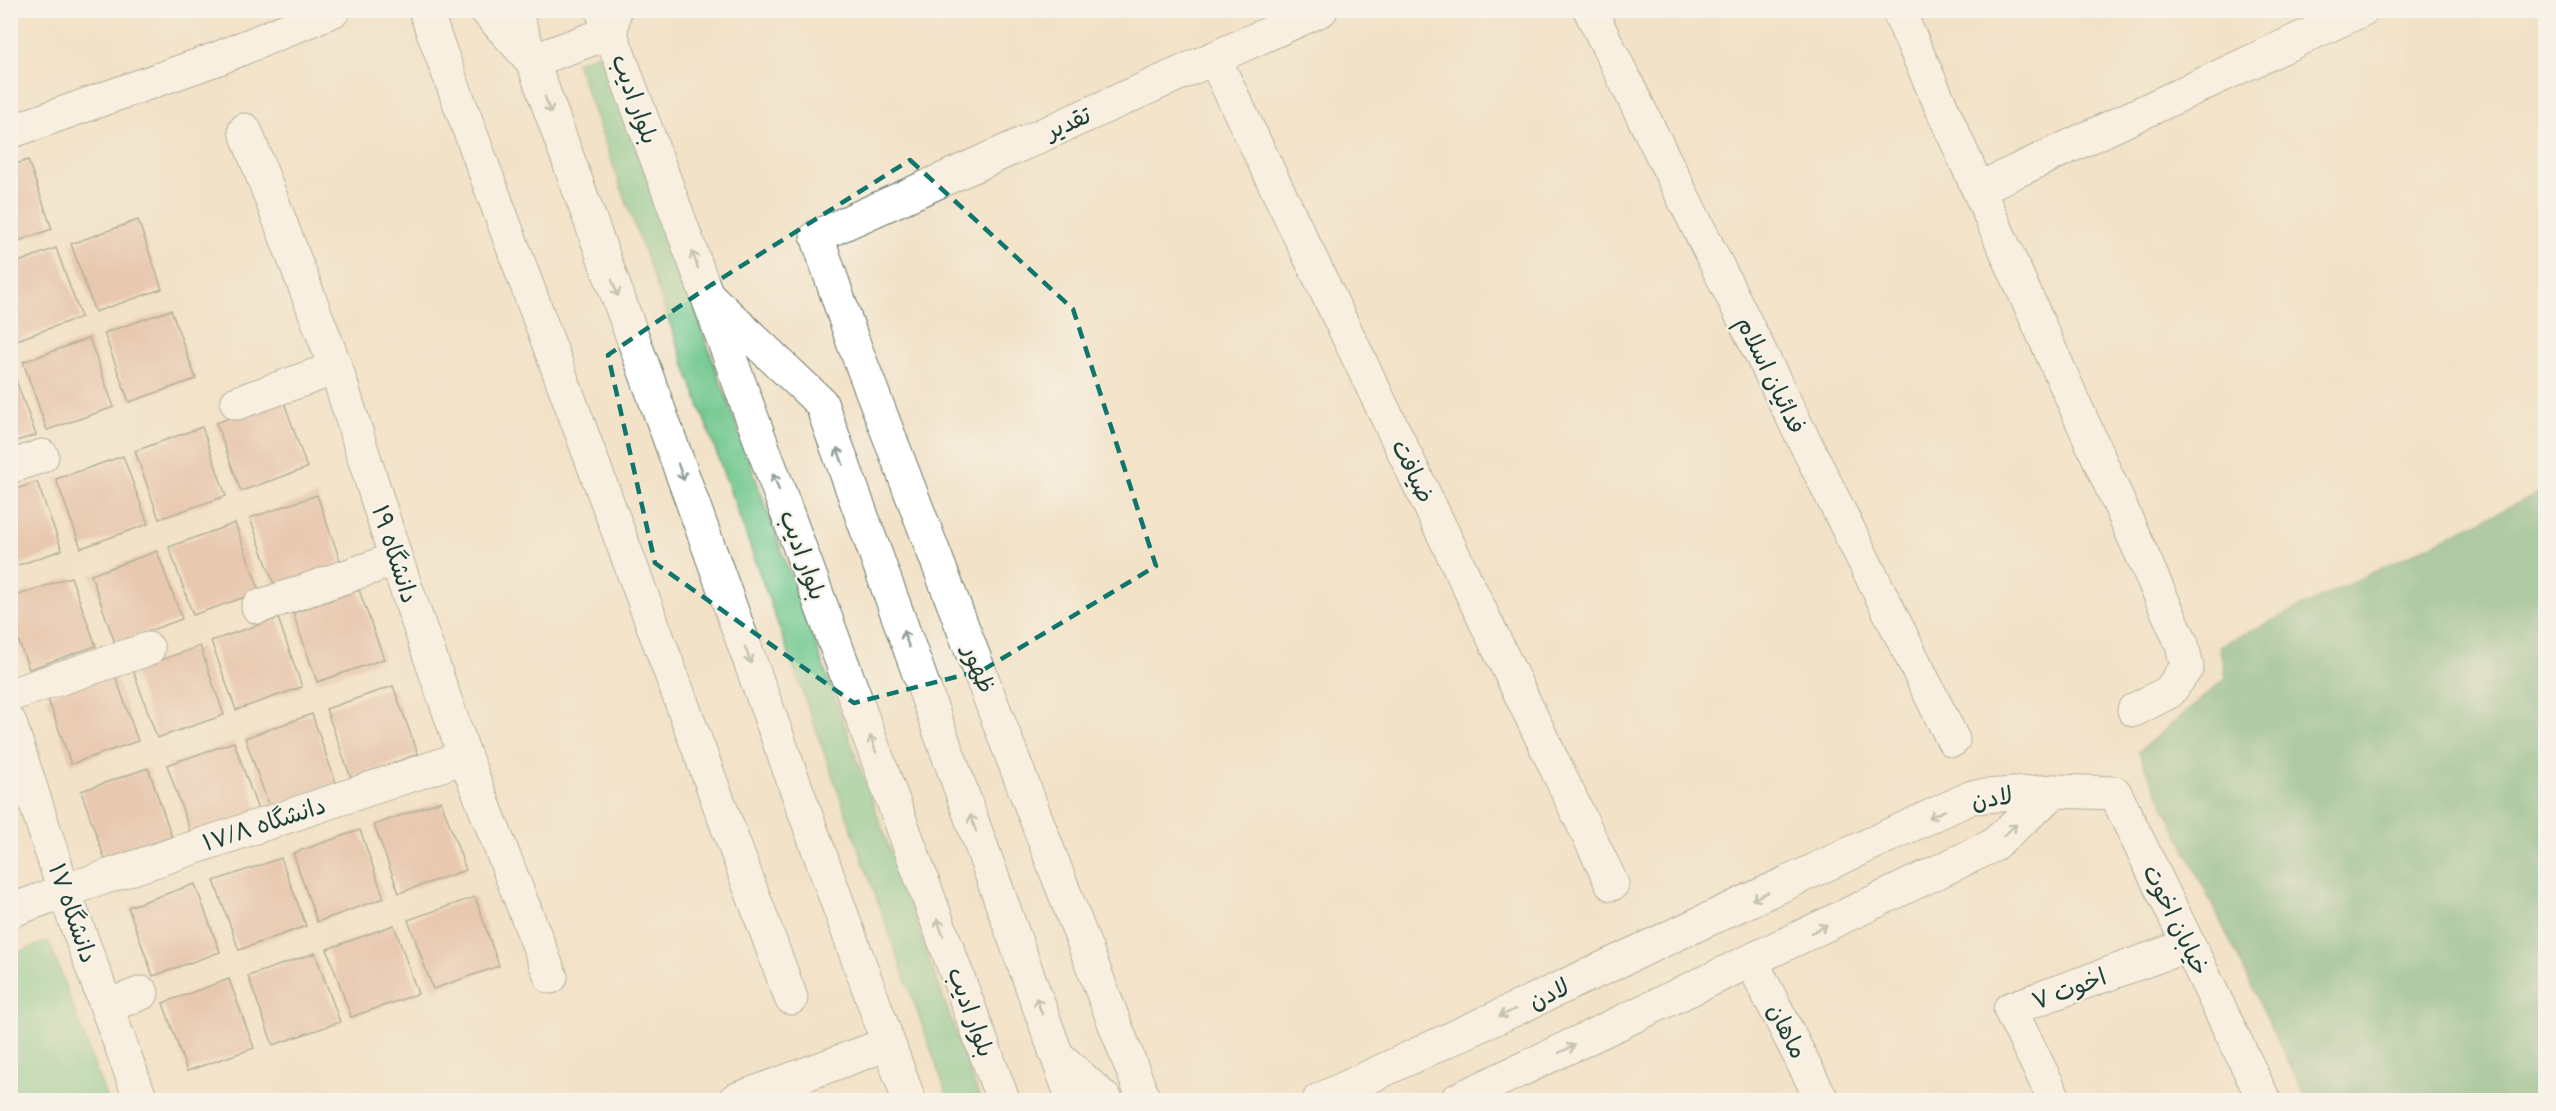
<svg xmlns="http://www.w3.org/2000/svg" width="2556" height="1111" viewBox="0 0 2556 1111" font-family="'Indie Flower','Playpen Sans Arabic',sans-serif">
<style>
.green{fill:#6fc88f;stroke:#478262;stroke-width:1.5}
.forest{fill:#5bac7a;stroke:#3d7457;stroke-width:1.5}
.building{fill:#dda994}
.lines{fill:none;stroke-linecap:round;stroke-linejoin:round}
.street-casing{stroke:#697767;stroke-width:35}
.secondary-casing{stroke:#697767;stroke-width:35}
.street{stroke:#fff;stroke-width:33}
.secondary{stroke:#fff;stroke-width:33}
.oneway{stroke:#8f9e9a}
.marked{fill:none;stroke:#0f766e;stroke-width:4.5;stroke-dasharray:12 8;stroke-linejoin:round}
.labels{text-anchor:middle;stroke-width:4.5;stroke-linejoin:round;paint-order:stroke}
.street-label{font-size:24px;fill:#1f3d34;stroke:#f7f3e8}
</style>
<rect width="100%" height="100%" fill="#f7f3e8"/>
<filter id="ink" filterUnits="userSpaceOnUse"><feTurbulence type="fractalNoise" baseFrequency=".0167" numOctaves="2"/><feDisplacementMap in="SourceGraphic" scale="12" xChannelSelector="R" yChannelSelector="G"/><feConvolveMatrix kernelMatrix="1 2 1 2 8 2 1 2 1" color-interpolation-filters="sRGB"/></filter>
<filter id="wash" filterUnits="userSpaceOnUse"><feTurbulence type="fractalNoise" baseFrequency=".008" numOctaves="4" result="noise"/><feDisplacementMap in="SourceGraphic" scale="24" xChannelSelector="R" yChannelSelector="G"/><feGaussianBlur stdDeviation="1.35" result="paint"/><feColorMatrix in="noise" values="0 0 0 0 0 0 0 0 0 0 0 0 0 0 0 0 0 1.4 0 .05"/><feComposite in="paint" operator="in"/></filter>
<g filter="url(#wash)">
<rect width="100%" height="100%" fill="#f2e2c7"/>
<g class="green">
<path d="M602,53L980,1100H949L576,62Z"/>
<path d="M49,941L107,1100H11V955Z"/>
</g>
<path class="forest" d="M2545,490V1100H2307L2138,752L2226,678L2219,646Z"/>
<g id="blocks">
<g class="building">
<path d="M28,160L52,229L10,244V166Z"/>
<path d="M138,220L162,289L95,312L71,244Z"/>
<path d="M56,248L81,317L14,341L10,331V265Z"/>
<path d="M171,310L196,379L129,402L104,333Z"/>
<path d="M89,338L114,407L47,430L23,362Z"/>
<path d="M10,364L36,435L10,443Z"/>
<path d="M283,399L307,468L241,491L216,423Z"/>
<path d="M202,427L226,496L159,519L135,451Z"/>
<path d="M123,456L148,524L81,548L56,479Z"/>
<path d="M37,482L62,550L10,568V491Z"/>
<path d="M317,495L341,563L275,587L250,518Z"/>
<path d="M235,523L260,592L193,615L169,547Z"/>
<path d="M157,551L182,619L115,643L91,575Z"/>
<path d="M71,577L96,646L29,669L10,618V598Z"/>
<path d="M359,590L384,659L317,682L293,613Z"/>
<path d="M278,618L302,687L236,710L211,641Z"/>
<path d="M200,646L224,715L157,738L133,670Z"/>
<path d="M114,672L138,741L71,764L47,696Z"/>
<path d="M393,686L418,754L351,778L326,709Z"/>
<path d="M312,714L336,783L269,806L245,738Z"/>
<path d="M234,742L258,810L191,834L167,765Z"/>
<path d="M148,768L172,837L105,860L81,791Z"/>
<path d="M441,801L466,870L399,893L374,825Z"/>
<path d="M360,830L384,898L317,922L293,853Z"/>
<path d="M281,858L306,926L239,950L214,881Z"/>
<path d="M195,884L220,952L153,976L128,907Z"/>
<path d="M475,897L499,966L433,989L408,920Z"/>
<path d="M394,925L418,994L351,1017L327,949Z"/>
<path d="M315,953L340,1022L273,1045L248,976Z"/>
<path d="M229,979L254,1048L187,1071L163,1003Z"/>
</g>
</g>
</g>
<g filter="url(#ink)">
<use href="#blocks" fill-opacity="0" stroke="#697767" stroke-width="1.5"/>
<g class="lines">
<g class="street-casing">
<g id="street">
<path d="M425,10L791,998"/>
<path d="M1590,10L1953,740"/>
<path d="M1898,10L2182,644L2187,667L2169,692L2134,710"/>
<path d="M1214,58L1612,884"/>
<path d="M245,130L336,368L396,559L465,757L551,977"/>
<path d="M10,132L219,58L334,10"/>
<path d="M1978,189L2362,10"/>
<path d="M708,296L821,403L1073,1100"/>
<path d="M237,403L336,368"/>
<path d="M10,467L42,456"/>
<path d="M258,607L396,559"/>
<path d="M10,695L148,649"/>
<path d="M10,723L64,891L465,757"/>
<path d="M1752,962L1822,1100"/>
<path d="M107,1006L142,993"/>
<path d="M1061,1059L1106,1100"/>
<path d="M1144,1100L853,342L817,236L1321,10"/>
<path d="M1319,1100L1972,797L2055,791L2115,793L2264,1100"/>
<path d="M1457,1100L1992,846L2055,791"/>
<path d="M2055,1100L2010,1009L2189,945"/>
</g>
</g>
<g class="secondary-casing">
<g id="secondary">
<path d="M486,10L532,61L611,32L614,12"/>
<path d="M514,10L909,1100"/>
<path d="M602,10L1003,1100"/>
<path d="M10,911L64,891L141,1100"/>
<path d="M735,1100L888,1044"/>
</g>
</g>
<use href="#street" class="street"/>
<use href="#secondary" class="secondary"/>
</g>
<defs><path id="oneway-shaft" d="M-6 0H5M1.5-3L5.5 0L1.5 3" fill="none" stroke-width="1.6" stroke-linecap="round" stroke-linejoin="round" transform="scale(1.5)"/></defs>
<g class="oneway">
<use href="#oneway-shaft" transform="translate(548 105) rotate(70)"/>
<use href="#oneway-shaft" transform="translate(695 260) rotate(-110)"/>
<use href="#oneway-shaft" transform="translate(615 288) rotate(70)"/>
<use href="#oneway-shaft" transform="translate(840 456) rotate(-110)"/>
<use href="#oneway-shaft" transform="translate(681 472) rotate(70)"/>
<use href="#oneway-shaft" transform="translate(776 482) rotate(-110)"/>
<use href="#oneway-shaft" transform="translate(906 639) rotate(-110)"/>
<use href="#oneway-shaft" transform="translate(748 655) rotate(70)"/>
<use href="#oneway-shaft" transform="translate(873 744) rotate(-110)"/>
<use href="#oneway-shaft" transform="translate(1937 814) rotate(155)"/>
<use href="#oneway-shaft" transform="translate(973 823) rotate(-110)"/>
<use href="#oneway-shaft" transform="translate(2010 830) rotate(-41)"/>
<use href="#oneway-shaft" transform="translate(1760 896) rotate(155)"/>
<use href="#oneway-shaft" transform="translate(940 927) rotate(-110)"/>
<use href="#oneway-shaft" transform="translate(1819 929) rotate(-26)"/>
<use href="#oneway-shaft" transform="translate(1039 1006) rotate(-110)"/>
<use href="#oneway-shaft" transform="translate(1507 1013) rotate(155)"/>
<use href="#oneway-shaft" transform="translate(1567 1049) rotate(-25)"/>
</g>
</g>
<path d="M0 0H2556V1111H0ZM910,160L1073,309L1156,566L983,670L854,703L655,563L608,355L711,285Z" fill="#f2e2c7" fill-opacity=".55" fill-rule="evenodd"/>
<path class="marked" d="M910,160L1073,309L1156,566L983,670L854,703L655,563L608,355L711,285Z"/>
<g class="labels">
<g class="street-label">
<text transform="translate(635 99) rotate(70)" y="8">بلوار ادیب</text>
<text transform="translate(1068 123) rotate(-24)" y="8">تقدیر</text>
<text transform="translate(1771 375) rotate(64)" y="8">فدائیان اسلام</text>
<text transform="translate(1413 471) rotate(64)" y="8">ضیافت</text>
<text transform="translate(395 554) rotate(72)" y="8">دانشگاه ۱۹</text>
<text transform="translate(803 555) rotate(70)" y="8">بلوار ادیب</text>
<text transform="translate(979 669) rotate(69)" y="8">ظهور</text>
<text transform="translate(1992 798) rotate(-9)" y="8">لادن</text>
<text transform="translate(264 824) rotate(-18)" y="8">دانشگاه ۱۷/۸</text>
<text transform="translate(73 913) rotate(71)" y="8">دانشگاه ۱۷</text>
<text transform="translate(2176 920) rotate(64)" y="8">خیابان اخوت</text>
<text transform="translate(2069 989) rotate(-20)" y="8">اخوت ۷</text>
<text transform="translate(1549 994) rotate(-25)" y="8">لادن</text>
<text transform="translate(971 1012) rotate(70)" y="8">بلوار ادیب</text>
<text transform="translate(1787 1031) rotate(63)" y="8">ماهان</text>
</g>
</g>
<rect width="2556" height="1111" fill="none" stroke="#f7f3e8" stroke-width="36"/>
</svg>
